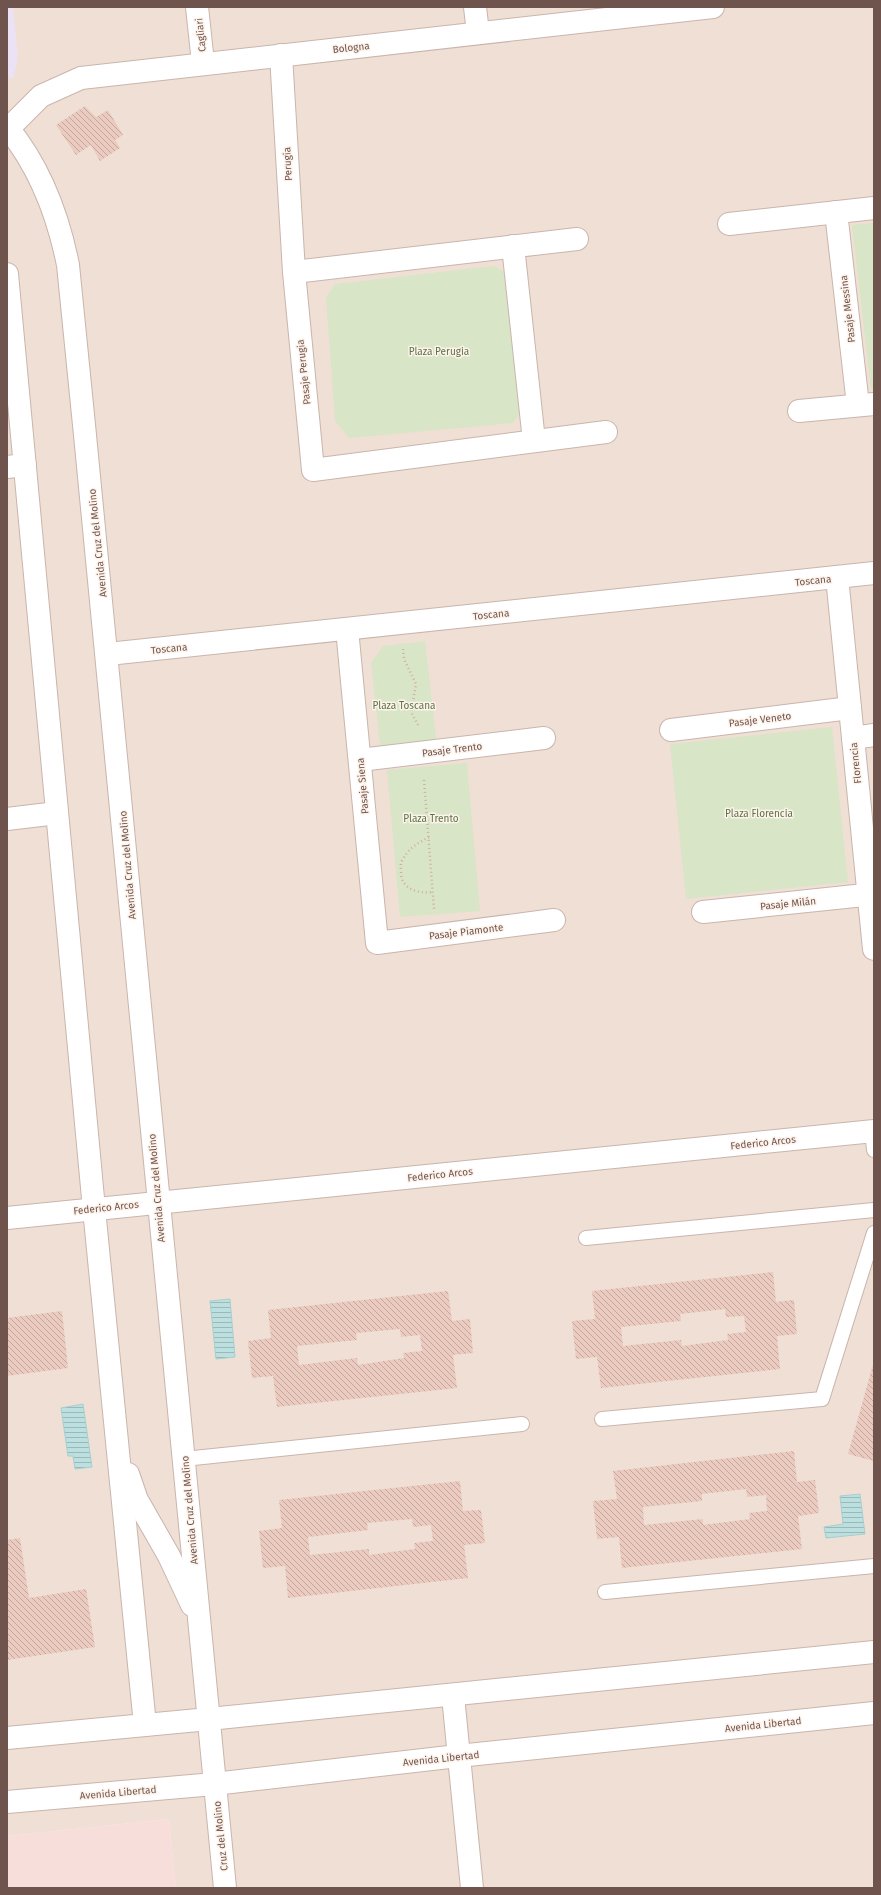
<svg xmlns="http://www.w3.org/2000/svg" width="881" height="1895" viewBox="0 0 881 1895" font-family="'Fira Sans',sans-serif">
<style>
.residential{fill:#f0dfd5}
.commercial{fill:#f8dedb}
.education{fill:#ebe2f5}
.park{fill:#d8e5c6}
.water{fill:url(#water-rules);stroke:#a4d1d0}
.building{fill:url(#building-back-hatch);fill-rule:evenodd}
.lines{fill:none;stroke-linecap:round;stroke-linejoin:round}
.service-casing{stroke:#c9b5ad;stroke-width:16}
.minor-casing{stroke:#c9b5ad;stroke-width:24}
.tertiary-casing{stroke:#c9b5ad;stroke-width:24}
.path{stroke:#d0aea4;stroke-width:2.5;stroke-dasharray:1 3;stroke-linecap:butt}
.service{stroke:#fff;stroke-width:14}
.minor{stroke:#fff;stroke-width:22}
.tertiary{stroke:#fff;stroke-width:22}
.labels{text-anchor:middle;stroke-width:3;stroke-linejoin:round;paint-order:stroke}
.street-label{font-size:10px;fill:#6f544e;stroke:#fdf3eb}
.park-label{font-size:10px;fill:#5c7347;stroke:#fdf3eb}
</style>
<defs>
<pattern id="water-rules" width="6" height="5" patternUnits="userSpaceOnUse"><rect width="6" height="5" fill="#bce0df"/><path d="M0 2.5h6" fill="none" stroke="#9db8b7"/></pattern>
<pattern id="building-back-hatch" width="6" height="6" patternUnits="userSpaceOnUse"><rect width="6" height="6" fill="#ebcac0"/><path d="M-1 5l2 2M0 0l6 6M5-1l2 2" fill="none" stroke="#c3a79e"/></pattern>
</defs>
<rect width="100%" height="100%" fill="#f9eee6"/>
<path class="residential" d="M7,7H874V1888H176L169,1819L7,1836Z"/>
<path class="commercial" d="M169,1819L176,1888H7V1836Z"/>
<path class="education" d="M7,7H13L18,58L13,79L7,75Z"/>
<g class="park">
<path d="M874,223V389H871L852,225Z"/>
<path d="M494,266L511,275L524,407L513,423L349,438L335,421L326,297L335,284Z"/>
<path d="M425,641L437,747L381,753L371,663L383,646Z"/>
<path d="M832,727L848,882L686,899L670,744Z"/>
<path d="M467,763L480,911L400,917L387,770Z"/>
</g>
<g class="water">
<path d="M230,1299L235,1357L216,1359L210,1301Z"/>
<path d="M83,1404L92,1467L75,1469L73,1456H68L61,1408Z"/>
<path d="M860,1494L865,1534L826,1538L824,1527L843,1524L840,1496Z"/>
</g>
<g class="building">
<path d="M85,106L96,117L108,110L123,135L115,140L120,148L100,161L91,145L76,155L56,125Z"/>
<path d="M773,1272L776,1302L794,1300L797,1334L777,1336L780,1369L601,1388L597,1357L576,1359L572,1321L595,1319L592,1291ZM725,1309L726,1317L744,1316L746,1332L727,1334L728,1340L682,1346L681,1340L623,1346L621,1327L681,1321L680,1314Z"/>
<path d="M448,1291L452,1321L470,1319L473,1353L453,1355L457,1388L277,1407L273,1376L252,1378L248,1341L271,1338L268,1310ZM400,1329L401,1337L420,1335L422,1351L403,1353L404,1358L358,1365L357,1358L299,1365L297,1346L357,1340L356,1333Z"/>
<path d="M62,1311L68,1368L7,1376V1318Z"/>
<path d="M874,1361V1461L848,1454Z"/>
<path d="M794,1451L797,1482L815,1480L819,1513L798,1516L802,1549L622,1568L619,1537L597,1539L593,1501L617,1499L613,1471ZM746,1489L747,1497L766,1495L767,1511L749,1513L750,1519L703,1525V1519L644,1525L643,1507L702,1501V1494Z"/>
<path d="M460,1481L463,1511L481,1510L485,1543L464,1545L468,1578L288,1598L285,1566L263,1568L259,1531L282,1528L279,1500ZM412,1519L413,1527L431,1525L433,1541L414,1543L415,1549L369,1555V1549L310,1555L308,1537L368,1530L367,1523Z"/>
<path d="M20,1538L29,1598L86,1589L95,1647L7,1660V1540Z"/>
</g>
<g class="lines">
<g class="service-casing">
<g id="service">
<path d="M872,1131L874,1150"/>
<path d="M586,1238L874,1210"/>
<path d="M602,1419L822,1399L874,1233"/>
<path d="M184,1459L522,1424"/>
<path d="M605,1592L874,1566"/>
</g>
</g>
<g class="minor-casing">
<g id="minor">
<path d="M197,7L203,63"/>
<path d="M475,7L478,33"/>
<path d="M281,55L294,272L313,470L606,432"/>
<path d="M7,130L41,96L81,78L713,7"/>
<path d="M836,212L858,405"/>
<path d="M729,224L874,208"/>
<path d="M513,246L534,441"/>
<path d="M294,272L577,239"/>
<path d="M799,411L874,404"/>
<path d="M7,467L25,465"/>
<path d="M837,577L874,949"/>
<path d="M347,629L377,943L554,920"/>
<path d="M108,654L874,573"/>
<path d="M671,730L850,708"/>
<path d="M853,738L874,735"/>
<path d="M360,760L544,738"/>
<path d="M7,819L57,813"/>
<path d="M703,912L874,894"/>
<path d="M7,1218L874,1131"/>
<path d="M453,1696L472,1888"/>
<path d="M209,1719L874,1652"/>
<path d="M214,1784L458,1756L874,1713"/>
</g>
</g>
<g class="tertiary-casing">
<g id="tertiary">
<path d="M7,127C40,167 58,215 68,265C123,806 169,1348 225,1888"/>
<path d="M7,274L94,1209L145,1725"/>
<path d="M128,1474L137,1500L169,1556L192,1605"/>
<path d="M7,1738L209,1719"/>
<path d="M7,1802L214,1784"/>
</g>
</g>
<g class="path">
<path d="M403,649L404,659L416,684L411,712L418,725"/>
<path d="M424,780L434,909"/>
<path d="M429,837C418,843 409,848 403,859C400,863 401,867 401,872C401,889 418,894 433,892"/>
</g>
<use href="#service" class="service"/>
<use href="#minor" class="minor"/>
<use href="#tertiary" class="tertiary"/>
</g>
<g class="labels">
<g class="street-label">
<text transform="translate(200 35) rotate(-96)" y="4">Cagliari</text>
<text transform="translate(351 47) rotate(-6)" y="4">Bologna</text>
<text transform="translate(287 164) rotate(-93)" y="4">Perugia</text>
<text transform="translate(847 309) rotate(-97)" y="4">Pasaje Messina</text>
<text transform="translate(303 372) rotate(-96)" y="4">Pasaje Perugia</text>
<text transform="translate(97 543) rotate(-96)" y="4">Avenida Cruz del Molino</text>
<text transform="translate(813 580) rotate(-6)" y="4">Toscana</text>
<text transform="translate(491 614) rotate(-6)" y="4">Toscana</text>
<text transform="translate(169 648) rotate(-6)" y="4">Toscana</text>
<text transform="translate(760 719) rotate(-7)" y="4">Pasaje Veneto</text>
<text transform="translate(452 749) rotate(-7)" y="4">Pasaje Trento</text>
<text transform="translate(855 763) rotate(-96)" y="4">Florencia</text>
<text transform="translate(362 786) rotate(-95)" y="4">Pasaje Siena</text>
<text transform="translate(127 865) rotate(-95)" y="4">Avenida Cruz del Molino</text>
<text transform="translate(788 903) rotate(-6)" y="4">Pasaje Milán</text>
<text transform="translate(466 931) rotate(-7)" y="4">Pasaje Piamonte</text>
<text transform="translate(763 1142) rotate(-6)" y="4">Federico Arcos</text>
<text transform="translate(440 1174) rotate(-6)" y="4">Federico Arcos</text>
<text transform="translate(156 1188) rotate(-95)" y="4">Avenida Cruz del Molino</text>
<text transform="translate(106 1207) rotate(-6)" y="4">Federico Arcos</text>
<text transform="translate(189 1510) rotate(-95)" y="4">Avenida Cruz del Molino</text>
<text transform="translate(763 1724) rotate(-6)" y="4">Avenida Libertad</text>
<text transform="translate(441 1758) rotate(-6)" y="4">Avenida Libertad</text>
<text transform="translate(118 1792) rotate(-5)" y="4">Avenida Libertad</text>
<text transform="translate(220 1836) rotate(-96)" y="4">Cruz del Molino</text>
</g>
<g class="park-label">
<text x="439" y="355">Plaza Perugia</text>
<text x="404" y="709">Plaza Toscana</text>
<text x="759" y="817">Plaza Florencia</text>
<text x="431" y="822">Plaza Trento</text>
</g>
</g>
<rect width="881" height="1895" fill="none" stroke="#6f544e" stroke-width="16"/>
</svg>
